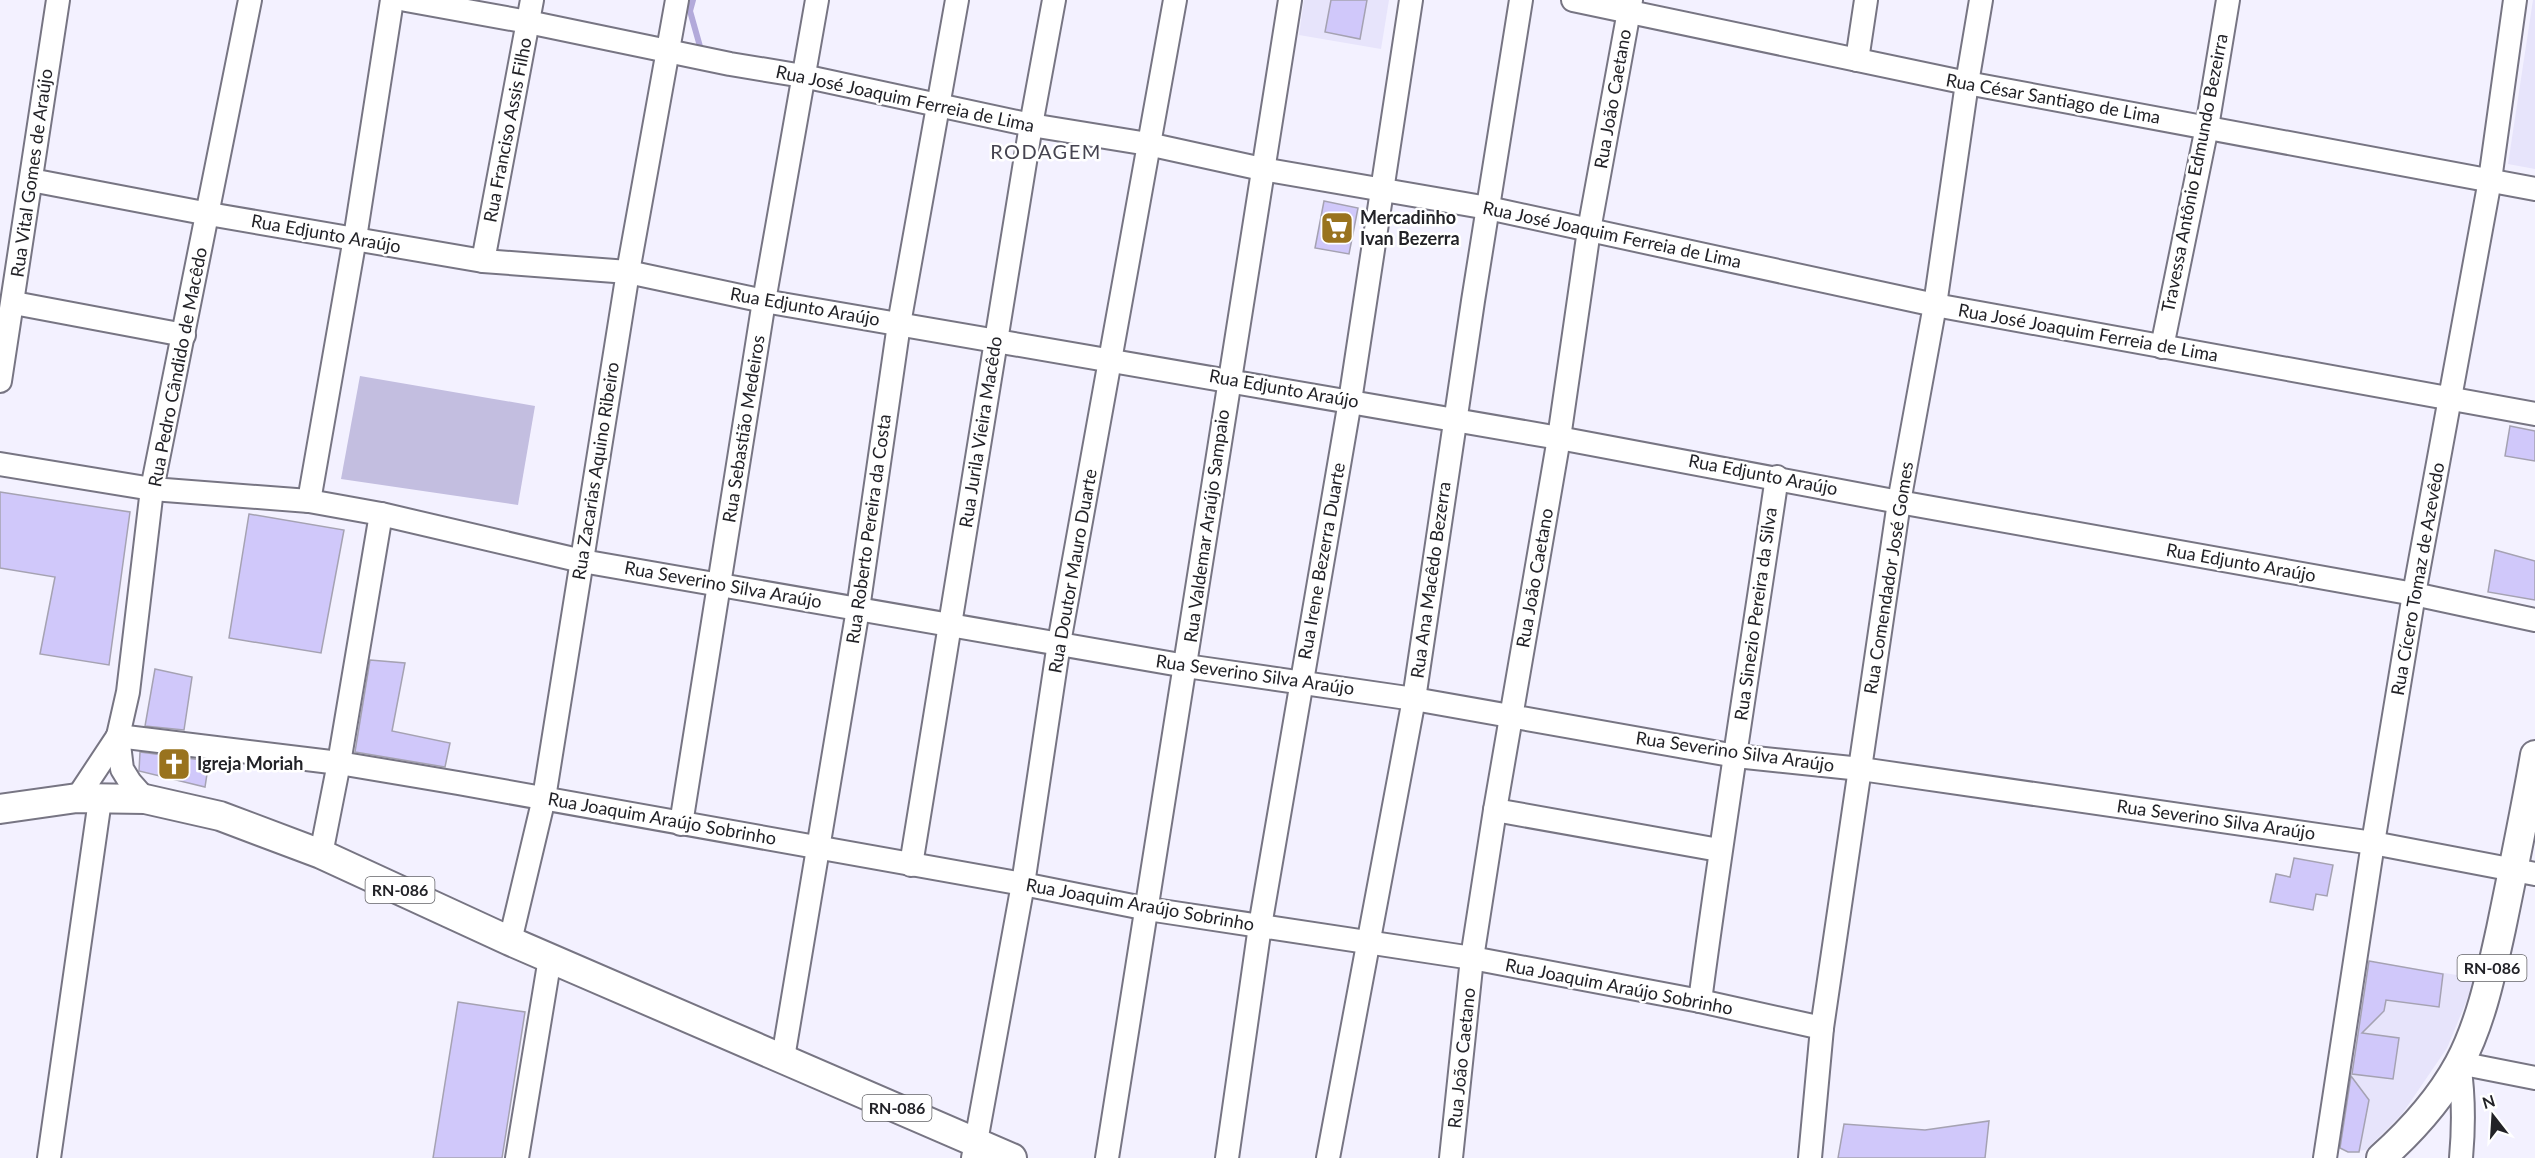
<svg xmlns="http://www.w3.org/2000/svg" width="2535" height="1158" viewBox="0 0 2535 1158" font-family="Lato,sans-serif">
<style>
.built{fill:#e7e4fb}
.green{fill:#c3bee0}
.lines{fill:none;stroke-linecap:round;stroke-linejoin:round}
.stream{stroke:#b2a9da;stroke-width:6}
.building{fill:#d0c8fa;stroke:#a5a2b2;stroke-width:1.5}
.minor-casing{stroke:#777583;stroke-width:26}
.major-casing{stroke:#777583;stroke-width:32}
.minor{stroke:#fff;stroke-width:22}
.major{stroke:#fff;stroke-width:28}
.labels{text-anchor:middle;stroke-width:5;stroke-linejoin:round;paint-order:stroke}
.shield{fill:#fff;stroke:#646468;stroke-width:1.5}
.shield-label{font-size:16px;font-weight:bold;fill:#222227}
.street-label{font-size:18px;fill:#222227;stroke:#fff}
.poi-label{font-size:18px;font-weight:bold;fill:#222227;stroke:#fff;text-anchor:start}
.neighbourhood-label{font-size:20px;letter-spacing:1.5px;fill:#464451;stroke:#fff}
</style>
<rect width="100%" height="100%" fill="#f3f1ff"/>
<g class="built">
<path d="M1304,0H1389L1381,49L1299,35Z"/>
<path d="M2533,0H2535V169L2508,164Z"/>
<path d="M2368,961L2476,978L2447,1048L2402,1114L2366,1150L2348,1152L2340,1148L2334,1135L2365,984Z"/>
</g>
<path class="green" d="M360,376L535,406L518,505L341,479Z"/>
<g class="lines">
<path class="stream" d="M693,0L690,11L701,50"/>
</g>
<g class="building">
<path d="M1331,0H1367L1360,39L1325,32Z"/>
<path d="M1324,201L1358,208L1349,254L1315,248Z"/>
<path d="M2510,426L2535,431V461L2505,456Z"/>
<path d="M0,492L130,512L109,665L40,654L55,577L0,568Z"/>
<path d="M249,514L344,530L321,653L229,638Z"/>
<path d="M2495,550L2535,561V600L2488,592Z"/>
<path d="M370,660L405,663L392,731L450,743L445,767L355,752Z"/>
<path d="M155,669L192,677L184,730L145,726Z"/>
<path d="M140,752L209,761L205,787L139,771Z"/>
<path d="M2294,858L2333,865L2327,896L2316,894L2313,910L2270,902L2276,874L2290,877Z"/>
<path d="M2369,961L2443,974L2439,1007L2386,1000L2384,1011L2362,1033L2399,1038L2393,1079L2352,1074Z"/>
<path d="M458,1002L525,1012L502,1158H433Z"/>
<path d="M2351,1076L2369,1100L2359,1152H2348L2340,1148Z"/>
<path d="M1989,1121L1985,1158H1838L1844,1124L1925,1130Z"/>
</g>
<g class="lines">
<g class="minor-casing">
<g id="minor">
<path d="M406,0L528,22L730,64L803,76L1031,125L1148,144L1262,169L1488,208L1935,305L2535,414"/>
<path d="M1573,0L1967,83L2535,189"/>
<path d="M1857,60L1866,0"/>
<path d="M31,180L209,214L483,261L628,272L764,301L1559,438L1899,502L2414,594L2535,620"/>
<path d="M483,261L532,0"/>
<path d="M14,303L184,335"/>
<path d="M2162,347L2207,127L2228,0"/>
<path d="M0,381L58,0"/>
<path d="M0,464L152,489L309,501L381,514L582,561L1186,666L1414,699L1736,756L1861,769L2373,843L2535,874"/>
<path d="M309,501L355,238L392,0"/>
<path d="M118,736L339,763L458,783L1023,884L1148,909L1472,958L1700,1001L1822,1028"/>
<path d="M77,798L118,736"/>
<path d="M145,799L130,782L122,769L118,736L128,692L152,489L250,0"/>
<path d="M1495,810L1719,850"/>
<path d="M681,824L764,301L817,0"/>
<path d="M321,854L339,763L381,514"/>
<path d="M911,865L1031,125L1054,0"/>
<path d="M510,941L544,798L628,272L677,0"/>
<path d="M1700,1001C1723,826 1751,652 1777,477"/>
<path d="M783,1058L858,609L899,324L957,0"/>
<path d="M49,1158L100,800"/>
<path d="M517,1158L550,958"/>
<path d="M973,1158L1023,884L1059,643L1175,0"/>
<path d="M1107,1158L1290,0"/>
<path d="M1227,1158L1260,926L1350,401L1411,0"/>
<path d="M1328,1158L1414,699L1473,301L1521,0"/>
<path d="M1451,1158L1472,958L1495,810L1559,438L1589,230L1631,0"/>
<path d="M1810,1158L1822,1028L1899,502L1935,305L1967,83L1981,0"/>
<path d="M2325,1158L2373,843L2414,594L2490,180L2515,0"/>
<path d="M2461,1158C2464,1125 2464,1096 2459,1063L2535,1078"/>
</g>
</g>
<g class="major-casing">
<g id="major">
<path d="M0,809L77,798L145,799L220,816L321,854L510,941L1012,1158"/>
<path d="M2381,1158C2410,1132 2440,1099 2459,1064C2481,1023 2491,974 2501,929C2513,871 2525,813 2535,755"/>
</g>
</g>
<use href="#minor" class="minor"/>
<use href="#major" class="major"/>
</g>
<defs>
<g id="supermarket-square" transform="scale(1.725)"><rect x="-9" y="-9" width="18" height="18" rx="4" fill="#99731e" stroke="#fff"/><path d="M-6-5.5h2.5l.6 2H6L4.5 2H-2.5L-4.4-4H-6ZM-1.5 3.2a1.3 1.3 0 1 0 .1 0ZM3 3.2a1.3 1.3 0 1 0 .1 0Z" fill="#fff"/></g>
<g id="church-square" transform="scale(1.725)"><rect x="-9" y="-9" width="18" height="18" rx="4" fill="#99731e" stroke="#fff"/><path d="M-1.2-6h2.4v3.5h3.3v2.4h-3.3V6h-2.4V-.1h-3.3v-2.4h3.3Z" fill="#fff"/></g>
</defs>
<g fill-rule="evenodd">
<use href="#supermarket-square" x="1337" y="228"/>
<use href="#church-square" x="174" y="764"/>
</g>
<g class="labels">
<g class="shield">
<rect x="365.5" y="877" width="69" height="26" rx="4.5"/>
<rect x="2457.5" y="955" width="69" height="26" rx="4.5"/>
<rect x="862.5" y="1095" width="69" height="26" rx="4.5"/>
</g>
<g class="shield-label">
<text x="400" y="896">RN-086</text>
<text x="2492" y="974">RN-086</text>
<text x="897" y="1114">RN-086</text>
</g>
<g class="street-label">
<text transform="translate(905 99) rotate(12)" y="6">Rua José Joaquim Ferreia de Lima</text>
<text transform="translate(1613 99) rotate(-80)" y="6">Rua João Caetano</text>
<text transform="translate(2053 99) rotate(10)" y="6">Rua César Santiago de Lima</text>
<text transform="translate(508 130) rotate(-79)" y="6">Rua Franciso Assis Filho</text>
<text transform="translate(32 173) rotate(-82)" y="6">Rua Vital Gomes de Araújo</text>
<text transform="translate(2195 173) rotate(-79)" y="6">Travessa Antônio Edmundo Bezeirra</text>
<text transform="translate(326 234) rotate(10)" y="6">Rua Edjunto Araújo</text>
<text transform="translate(1612 235) rotate(12)" y="6">Rua José Joaquim Ferreia de Lima</text>
<text transform="translate(805 307) rotate(10)" y="6">Rua Edjunto Araújo</text>
<text transform="translate(2088 333) rotate(10)" y="6">Rua José Joaquim Ferreia de Lima</text>
<text transform="translate(178 367) rotate(-79)" y="6">Rua Pedro Cândido de Macêdo</text>
<text transform="translate(1284 389) rotate(10)" y="6">Rua Edjunto Araújo</text>
<text transform="translate(744 429) rotate(-81)" y="6">Rua Sebastião Medeiros</text>
<text transform="translate(981 432) rotate(-81)" y="6">Rua Jurila Vieira Macêdo</text>
<text transform="translate(596 471) rotate(-81)" y="6">Rua Zacarias Aquino Ribeiro</text>
<text transform="translate(1763 475) rotate(11)" y="6">Rua Edjunto Araújo</text>
<text transform="translate(1207 526) rotate(-82)" y="6">Rua Valdemar Araújo Sampaio</text>
<text transform="translate(869 529) rotate(-82)" y="6">Rua Roberto Pereira da Costa</text>
<text transform="translate(1322 561) rotate(-80)" y="6">Rua Irene Bezerra Duarte</text>
<text transform="translate(2241 563) rotate(10)" y="6">Rua Edjunto Araújo</text>
<text transform="translate(1073 571) rotate(-80)" y="6">Rua Doutor Mauro Duarte</text>
<text transform="translate(1535 578) rotate(-80)" y="6">Rua João Caetano</text>
<text transform="translate(1889 578) rotate(-81)" y="6">Rua Comendador José Gomes</text>
<text transform="translate(2418 579) rotate(-80)" y="6">Rua Cícero Tomaz de Azevêdo</text>
<text transform="translate(1431 580) rotate(-82)" y="6">Rua Ana Macêdo Bezerra</text>
<text transform="translate(723 585) rotate(10)" y="6">Rua Severino Silva Araújo</text>
<text transform="translate(1756 614) rotate(-82)" y="6">Rua Sinezio Pereira da Silva</text>
<text transform="translate(1255 675) rotate(8)" y="6">Rua Severino Silva Araújo</text>
<text transform="translate(1735 752) rotate(8)" y="6">Rua Severino Silva Araújo</text>
<text transform="translate(662 819) rotate(10)" y="6">Rua Joaquim Araújo Sobrinho</text>
<text transform="translate(2216 820) rotate(8)" y="6">Rua Severino Silva Araújo</text>
<text transform="translate(1140 905) rotate(10)" y="6">Rua Joaquim Araújo Sobrinho</text>
<text transform="translate(1619 987) rotate(11)" y="6">Rua Joaquim Araújo Sobrinho</text>
<text transform="translate(1462 1058) rotate(-84)" y="6">Rua João Caetano</text>
</g>
<g class="poi-label">
<text x="1360" y="224">Mercadinho<tspan x="1360" dy="21">Ivan Bezerra</tspan></text>
<text x="197" y="770">Igreja Moriah</text>
</g>
<g class="neighbourhood-label">
<text x="1046" y="159">RODAGEM</text>
</g>
</g>
<g transform="translate(2493 1116) rotate(343)" stroke="#ffffff" stroke-width="4.5" paint-order="stroke">
<path d="M0-4.5L10 22L0 15L-10 22Z" fill="#222227"/>
<text y="-9" font-size="16" font-weight="bold" text-anchor="middle" fill="#222227">N</text>
</g>
</svg>
